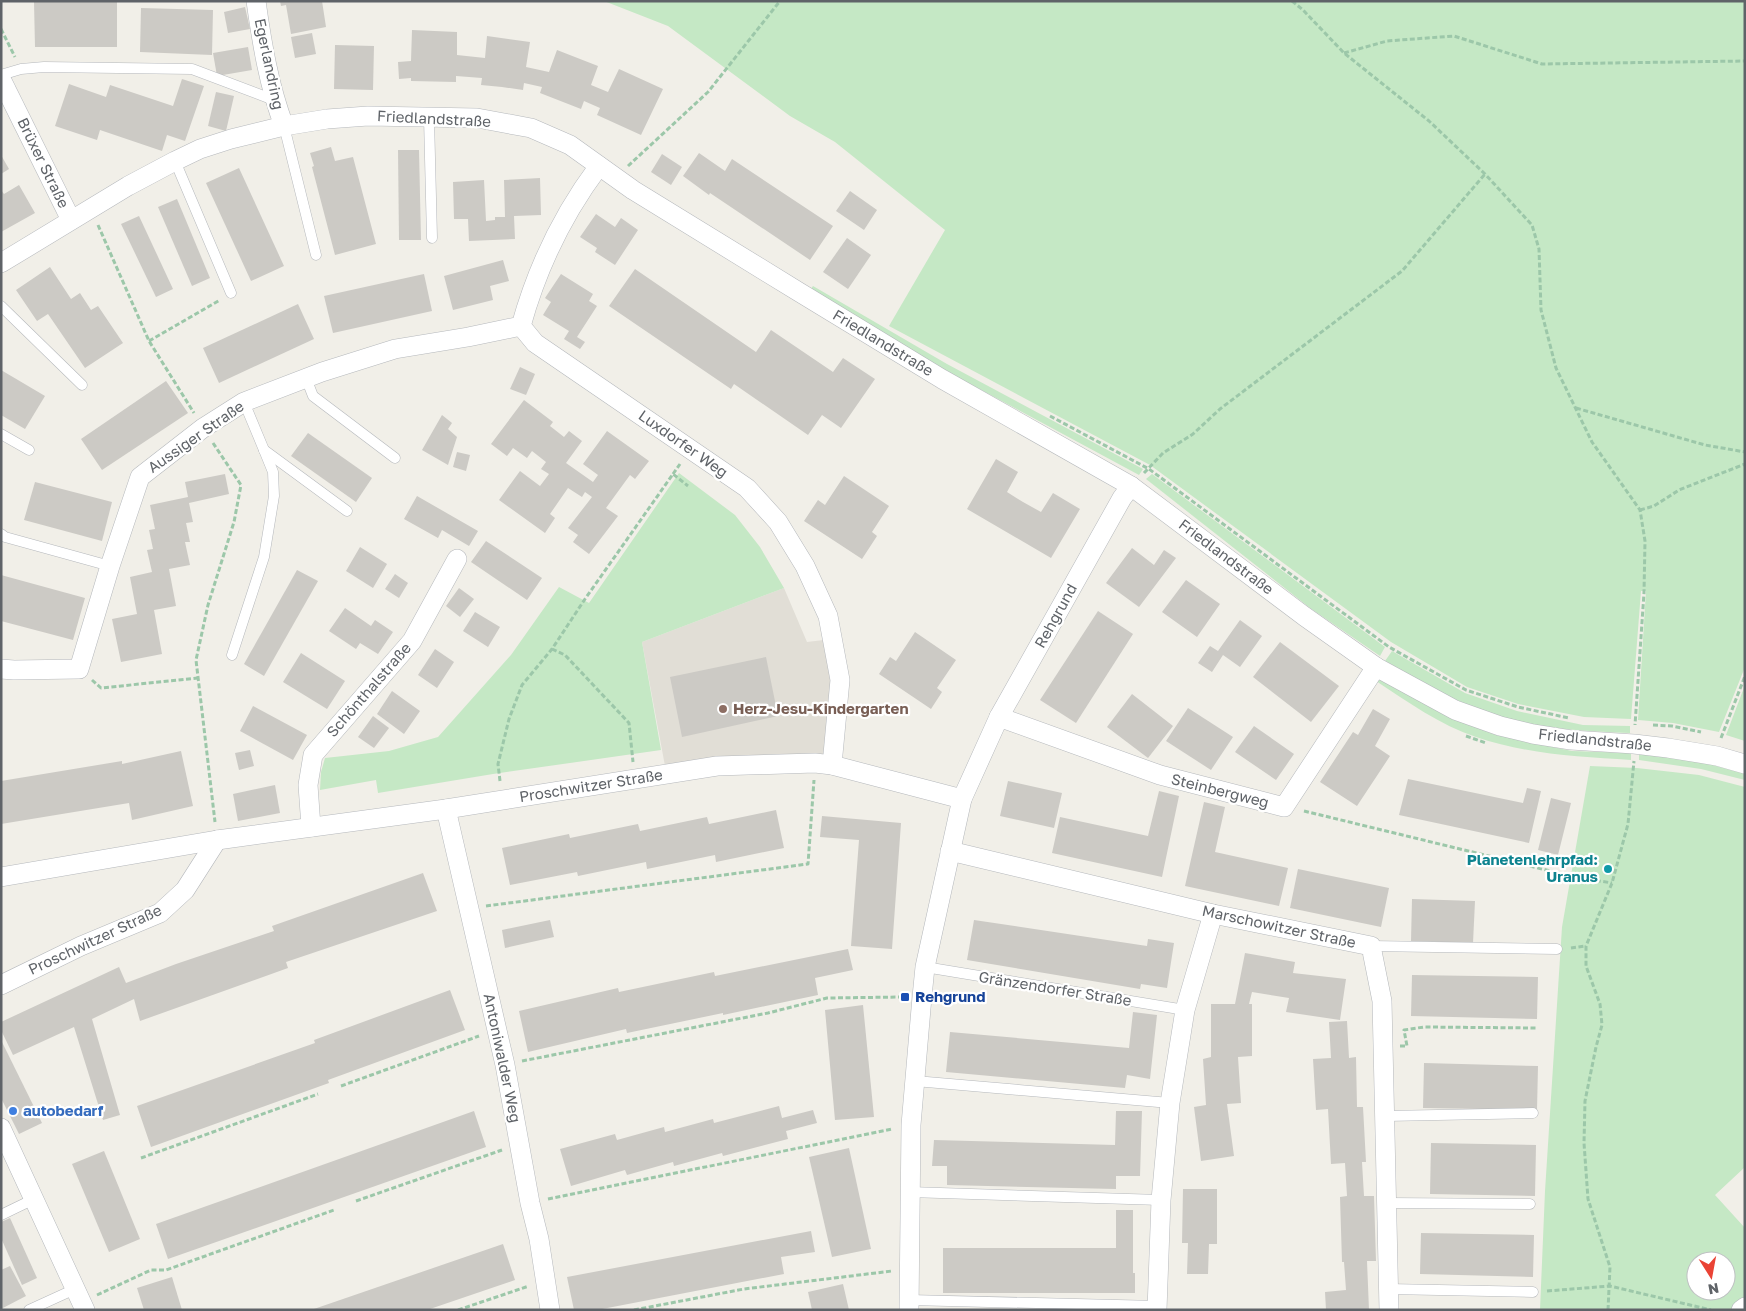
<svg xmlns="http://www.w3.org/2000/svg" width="1746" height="1311" viewBox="0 0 1746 1311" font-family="'Golos Text',sans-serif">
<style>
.education{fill:#e1ded6}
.green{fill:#c5e8c5;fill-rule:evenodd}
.building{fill:#cccac5}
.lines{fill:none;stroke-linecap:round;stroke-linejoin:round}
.lane-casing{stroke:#b5b8bc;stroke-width:11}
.street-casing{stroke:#b5b8bc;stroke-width:20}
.path{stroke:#9cc7a9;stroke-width:3;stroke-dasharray:5 2.5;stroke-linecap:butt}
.lane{stroke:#fff;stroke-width:10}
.street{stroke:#fff;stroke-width:19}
.education-dot{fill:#8d6e63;stroke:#fff;stroke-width:2}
.culture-dot{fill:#0f9aa8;stroke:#fff;stroke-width:2}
.transit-dot{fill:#1a4fb4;stroke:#fff;stroke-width:2}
.shop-dot{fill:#3f7fe0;stroke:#fff;stroke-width:2}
.labels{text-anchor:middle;stroke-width:4.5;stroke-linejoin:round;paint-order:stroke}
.street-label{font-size:15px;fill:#5f6368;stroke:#fff}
.education-label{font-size:15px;font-weight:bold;fill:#785e54;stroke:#fff;text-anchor:start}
.culture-label{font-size:15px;font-weight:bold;fill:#0d838f;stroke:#fff;text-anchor:end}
.transit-label{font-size:15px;font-weight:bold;fill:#164399;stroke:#fff;text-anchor:start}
.shop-label{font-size:15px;font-weight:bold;fill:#366cbe;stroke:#fff;text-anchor:start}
</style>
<rect width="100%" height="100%" fill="#f1efe8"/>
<path class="education" d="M784,588L807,642L824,640L833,680L826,757L665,766L642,642Z"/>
<g class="green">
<path d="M604,1H1745V667L1719,732L1673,723L1638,720L1646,591H1641L1631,719L1584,717L1518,704L1467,687L1391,642L1150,465L889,326L945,230L835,142L790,116L668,26Z"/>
<path d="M813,286L947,364L1143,469L1139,475L946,371L810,290Z"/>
<path d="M679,473L735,515L760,547L784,588L642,642L661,750L493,774L378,793L376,780L320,790L321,772L325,758L389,751L438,737L511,655L559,587L589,603Z"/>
<path d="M1152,474L1385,647L1380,656L1310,608L1146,479Z"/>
<path d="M1392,651L1465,693L1517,711L1583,725L1630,726V733C1569,731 1515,727 1459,701C1433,690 1409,674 1385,661Z"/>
<path d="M1379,677L1451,718L1496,735L1572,751L1631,753V760C1578,757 1526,754 1476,737C1440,725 1408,702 1376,681Z"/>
<path d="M1745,685V741L1726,735Z"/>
<path d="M1639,754L1702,762L1745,774V780L1701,769L1639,760Z"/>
<path d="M1590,766L1637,768L1699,775L1745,787V1167L1715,1195L1745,1228V1300L1734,1310H1540L1545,1191L1562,927ZM1696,1261H1726V1291H1696Z"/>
</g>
<g class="building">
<path d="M280,1H322L326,27L291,34L286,5L281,6Z"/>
<path d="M34,2H117V47H35Z"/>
<path d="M245,7L250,29L228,33L224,12Z"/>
<path d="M141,8L213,10L212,55L140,52Z"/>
<path d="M412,30L457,32V55L485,58L487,36L530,42L526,67L549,72L557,50L598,66L591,85L608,92L619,69L663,89L641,135L597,115L600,108L584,101L581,109L540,93L542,87L524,83L523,90L502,87L481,85L482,78L456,76V82L411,81V78L399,79L398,62L411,61Z"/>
<path d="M312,33L316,54L295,58L291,37Z"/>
<path d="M335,45L374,46L373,90L334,89Z"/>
<path d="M248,47L252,70L217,76L213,53Z"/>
<path d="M182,79L204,86L185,141L167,135L162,151L100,130L97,140L55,126L69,84L106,97L110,85L173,106Z"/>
<path d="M216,92L234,96L226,131L208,126Z"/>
<path d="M331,147L335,161L353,157L376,244L335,255L312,167L314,166L310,153Z"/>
<path d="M398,150H419L421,240H399Z"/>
<path d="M699,153L725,171L732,159L833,226L810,260L710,193L709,195L683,176Z"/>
<path d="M662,154L682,167L671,185L651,172Z"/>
<path d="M1,155L9,169L1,174Z"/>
<path d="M239,168L284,266L251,281L206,183Z"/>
<path d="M540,178L541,215L514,216L515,239L469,241L468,219H454L453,182L484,180L486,221L495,220V217H505L504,180Z"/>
<path d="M19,185L35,213L1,232V190L4,194Z"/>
<path d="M850,191L877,210L864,230L836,211Z"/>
<path d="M177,199L210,278L192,286L158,207Z"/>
<path d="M596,214L615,227L621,218L638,230L615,265L595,252L597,248L580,237Z"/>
<path d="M139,216L173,289L156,297L121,224Z"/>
<path d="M847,238L871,255L848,289L823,272Z"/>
<path d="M503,260L509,281L490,286L493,300L453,310L444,276Z"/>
<path d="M50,267L71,299L80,293L91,310L98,306L123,343L85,368L48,314L37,321L16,290Z"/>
<path d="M635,269L756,352L771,330L833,372L843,358L875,379L841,428L822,415L808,435L734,384L731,389L609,306Z"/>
<path d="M424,274L432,311L333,333L324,296Z"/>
<path d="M561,274L593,294L589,301L597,306L577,337L585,342L580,349L564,339L569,331L543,315L551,302L545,298Z"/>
<path d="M298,304L314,339L219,383L203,348Z"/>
<path d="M520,367L535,374L526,395L510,389Z"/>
<path d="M1,370L45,396L25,429L1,415Z"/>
<path d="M166,381L188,413L102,470L81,439Z"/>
<path d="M524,400L553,422L550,426L564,437L569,431L582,441L566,463L593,482L598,475L583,464L607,431L649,461L635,479L630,475L606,508L618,516L589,554L573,542L578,535L568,528L592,497L585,492L582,497L568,488L550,514L555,518L545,533L499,500L520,471L540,486L549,474L541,469L546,462L532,451L527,458L513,448L507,456L491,444Z"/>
<path d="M442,415L452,423L448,429L457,437L448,465L422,450Z"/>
<path d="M308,433L372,478L356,502L291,456Z"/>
<path d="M457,452L470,455L466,471L453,467Z"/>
<path d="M996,459L1018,472L1007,492L1023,502L1041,512L1053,493L1080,509L1051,558L967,509Z"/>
<path d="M225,474L229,494L189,503L193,522L186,523L190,542H185L190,565L169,569L176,606L154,610L162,654L121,662L112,619L137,614L130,577L152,572L147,550L153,549L149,530L155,529L150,505L188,497L185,482Z"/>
<path d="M844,476L889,506L872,532L877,536L862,559L804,521L818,500L825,505Z"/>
<path d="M35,482L112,502L102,541L24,520Z"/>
<path d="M417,496L478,531L469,546L442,530L438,538L404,519Z"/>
<path d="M486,541L542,578L527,600L471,562Z"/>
<path d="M360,547L387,564L373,588L346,571Z"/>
<path d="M1132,548L1154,565L1164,550L1176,558L1139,607L1106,583Z"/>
<path d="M297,570L318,581L264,676L244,664Z"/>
<path d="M395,574L408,583L399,598L385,589Z"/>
<path d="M1,575L85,598L73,640L1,621Z"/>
<path d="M1186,580L1220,604L1197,637L1162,612Z"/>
<path d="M459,588L474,599L460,617L446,606Z"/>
<path d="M345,608L371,626L375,620L393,632L378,654L360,643L356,649L329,631Z"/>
<path d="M1098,611L1133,634L1076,723L1040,700Z"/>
<path d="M475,612L500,627L488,647L463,631Z"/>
<path d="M1240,620L1262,636L1240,667L1223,655L1212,672L1198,663L1210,646L1218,651Z"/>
<path d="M915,632L956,660L937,688L942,692L931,709L879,674L890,657L896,661Z"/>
<path d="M1280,642L1339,686L1311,722L1253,677Z"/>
<path d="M435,649L454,662L437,688L418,675Z"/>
<path d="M301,653L345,681L327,709L283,682Z"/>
<path d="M766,657L778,716L682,737L670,677Z"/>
<path d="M392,691L420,711L404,734L377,714Z"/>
<path d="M1132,694L1173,726L1148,758L1107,727Z"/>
<path d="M253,706L307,735L293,760L240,731Z"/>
<path d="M1188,708L1233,737L1211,770L1166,741Z"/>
<path d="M1373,709L1390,719L1375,746L1390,756L1357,806L1320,782L1353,732L1358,735Z"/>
<path d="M373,716L389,728L374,748L358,737Z"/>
<path d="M1254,726L1294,754L1276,780L1235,752Z"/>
<path d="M250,750L254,766L239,770L235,753Z"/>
<path d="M181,751L193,806L132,820L129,803L1,824V781L122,761V764Z"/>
<path d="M1408,779L1523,803L1527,788L1541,791L1529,843L1399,815Z"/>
<path d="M1008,781L1062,793L1054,828L1000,816Z"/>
<path d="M275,785L280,813L238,821L233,794Z"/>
<path d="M1159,791L1179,796L1162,877L1052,853L1060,817L1148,836Z"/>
<path d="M1551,798L1571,803L1558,855L1538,850Z"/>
<path d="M1204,802L1225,807L1215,852L1288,868L1279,906L1185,886Z"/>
<path d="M776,810L784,848L716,862L715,855L647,869L646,862L578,876L577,872L510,885L502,848L569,834L570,838L638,824L640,831L707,817L709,824Z"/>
<path d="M822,816L901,823L892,949L851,946L859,840L820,837Z"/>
<path d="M1298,869L1389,888L1381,927L1290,908Z"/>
<path d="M423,873L437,911L286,962L288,968L140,1021L134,999L92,1019L120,1115L103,1120L74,1027L13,1055L1,1030V1022L119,967L126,983L176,964L274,931L272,926Z"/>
<path d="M1412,899L1475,901L1473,943L1411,941Z"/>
<path d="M550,920L554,937L505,948L502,930Z"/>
<path d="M974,920L1147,946L1148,939L1174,943L1167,988L1141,984L1140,989L967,960Z"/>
<path d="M848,949L853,970L815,978L818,995L723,1015V1013L627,1033L626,1029L528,1052L519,1011L618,988L619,992L714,972L715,976Z"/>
<path d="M1245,953L1295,962L1293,973L1346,979L1340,1020L1286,1012L1289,998L1252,992L1249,1004H1252V1056L1238,1057L1241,1103L1227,1104L1234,1156L1201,1161L1194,1107L1206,1105L1203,1059L1211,1057V1004H1235Z"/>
<path d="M1412,975L1538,977L1537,1019L1411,1016Z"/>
<path d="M450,990L465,1030L328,1080L329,1083L151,1147L137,1106L315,1043L314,1040Z"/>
<path d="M863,1005L874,1117L835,1120L825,1010Z"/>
<path d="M1133,1012L1157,1015L1150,1079L1127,1075L1125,1088L946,1072L950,1032L1129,1048Z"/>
<path d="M1347,1021L1349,1058L1356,1057L1357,1107H1363L1366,1162H1362L1364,1196H1374L1376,1261H1367L1369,1310H1326L1325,1292L1346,1290L1344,1262H1342L1340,1197L1347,1196L1345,1163L1331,1164L1328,1109L1316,1110L1313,1059L1331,1058L1329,1022Z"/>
<path d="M1,1040L42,1123L19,1134L1,1098Z"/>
<path d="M1424,1063L1538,1066L1537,1110L1423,1108Z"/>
<path d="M779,1106L782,1118L813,1110L817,1123L786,1131L788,1139L723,1156L722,1153L674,1166L673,1162L627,1175L625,1170L571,1186L560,1149L615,1134L617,1140L664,1127L665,1132L713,1119L714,1123Z"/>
<path d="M474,1111L486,1147L168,1259L156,1224Z"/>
<path d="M1116,1111H1142L1140,1176H1116V1189L947,1185V1166H932L934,1140L1115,1145Z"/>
<path d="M1431,1143L1536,1145L1535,1196L1430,1194Z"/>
<path d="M849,1148L871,1249L832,1257L809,1157Z"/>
<path d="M104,1151L140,1239L109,1252L72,1164Z"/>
<path d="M1183,1189H1217V1244H1209L1208,1274H1187L1188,1243H1182Z"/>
<path d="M1116,1210H1133V1273H1135V1293H943V1248H1116Z"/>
<path d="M10,1218L37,1278L22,1285L1,1238V1222Z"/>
<path d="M811,1231L815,1252L781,1257L784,1274L597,1310H574L567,1277Z"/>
<path d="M1421,1233L1534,1235L1533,1277L1420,1274Z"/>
<path d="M503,1244L515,1280L427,1310H311Z"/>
<path d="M10,1266L26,1296L1,1309V1270Z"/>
<path d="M172,1277L182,1310H144L137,1288Z"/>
<path d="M843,1284L849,1310H812L808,1292Z"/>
</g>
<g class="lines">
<g class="lane-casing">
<g id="lane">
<path d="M1,75L21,69L44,67L192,69L274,100"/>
<path d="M429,118L432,238"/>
<path d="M284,126L316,255"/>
<path d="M175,161L231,293"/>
<path d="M1,306L82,385"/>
<path d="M306,378L313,396L395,458"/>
<path d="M244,402L264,450L347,511"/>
<path d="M1,434L29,450"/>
<path d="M1,534L5,537L110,566"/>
<path d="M232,655L264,557L274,496L273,472L264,450"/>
<path d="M1371,946L1557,949"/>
<path d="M925,967L1185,1010"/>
<path d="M915,1081L1170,1103"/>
<path d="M1386,1116L1533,1113"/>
<path d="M909,1192L1161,1200"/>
<path d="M1387,1203L1530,1204"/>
<path d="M1,1215L34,1199"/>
<path d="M1388,1289L1533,1292"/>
<path d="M909,1300L1158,1306"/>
<path d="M29,1310L75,1289"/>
</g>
</g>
<g class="street-casing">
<g id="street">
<path d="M256,1C262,44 269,86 284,126"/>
<path d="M1,79L71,220"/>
<path d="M599,166C563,214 537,268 521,326L535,343L747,488L778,522L805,566L828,616L840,680L832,765"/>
<path d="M1,263L128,186L175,161L200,149L231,139L284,126L327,119L368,116L477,118L531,128L570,145L633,190L799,292L942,379L1131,486L1304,616L1376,667L1455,710L1500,726L1533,734L1571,740L1634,744L1668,748L1717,756L1745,764"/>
<path d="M1,669L14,670L79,669L110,566L140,477L203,428L244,402L322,372L395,349L468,337L521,326"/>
<path d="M999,717L1160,775L1284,807L1376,667"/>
<path d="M446,809L505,1065L530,1203L539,1239L550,1310"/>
<path d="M311,827L308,785L313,755L412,641L457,559"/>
<path d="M950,851L1213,914L1371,946L1382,1001L1389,1310"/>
<path d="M1,877L217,840L446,809L717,766L815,763L832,765L962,799"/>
<path d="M1,985L81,946L160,913L185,890L217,840"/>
<path d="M1,1128L85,1310"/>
<path d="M909,1310L911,1125L922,997L925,967L962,799L999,717L1122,498L1131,486"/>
<path d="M1157,1310L1161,1200L1170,1103L1185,1010L1213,914"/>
<path d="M1741,1310L1745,1307"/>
</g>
</g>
<g class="path">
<path d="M1292,1L1303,10L1344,53L1429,121L1485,174L1532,225L1539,249L1541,310L1556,368L1592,442L1640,510L1645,541L1644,593L1635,725"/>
<path d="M1,29L15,57"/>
<path d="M1344,53L1387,41L1454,36L1542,64L1745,61"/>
<path d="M628,166L708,92L780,1"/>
<path d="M98,225L149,341L194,413"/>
<path d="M149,341L220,300"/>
<path d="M1576,408L1705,445L1745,452"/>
<path d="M1050,416L1149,469L1389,647L1466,690L1518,707L1569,718"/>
<path d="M213,443L241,485L234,522L208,605L196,660L215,822"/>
<path d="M1144,473L1163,453L1193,434L1220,409L1402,271L1485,174"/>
<path d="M673,474L680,464"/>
<path d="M1640,510L1654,506L1679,490L1745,464"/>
<path d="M552,649L565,655L629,723L633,762"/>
<path d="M92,680L101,688L198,678"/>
<path d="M1653,725L1672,726L1701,732"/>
<path d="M1466,736L1486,743"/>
<path d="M1721,738L1745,676"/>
<path d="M500,781L498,764L509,719L522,685L552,649L585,599L673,474L688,486"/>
<path d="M1304,811L1575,877L1612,883"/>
<path d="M486,906L808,864L814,780"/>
<path d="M1571,948L1586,946"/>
<path d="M1400,1046H1407L1404,1030L1424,1027L1537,1028"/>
<path d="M522,1061L768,1013L827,998L904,997"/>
<path d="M341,1086L479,1036"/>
<path d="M141,1158L318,1094"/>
<path d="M548,1199L892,1129"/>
<path d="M356,1201L502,1150"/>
<path d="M1547,1291L1610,1286L1711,1310"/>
<path d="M97,1295L151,1270H166L334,1210"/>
<path d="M458,1310L529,1286"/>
<path d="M634,1310L744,1289L892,1271"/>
<path d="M1608,1310L1610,1267L1588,1199L1584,1143L1585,1101L1596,1047L1602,1025L1600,1004L1586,966V946L1612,883L1628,824L1634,761"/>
</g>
<use href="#lane" class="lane"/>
<use href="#street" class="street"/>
</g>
<circle class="education-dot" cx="723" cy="709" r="5"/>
<circle class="culture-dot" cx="1608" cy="869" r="5"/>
<rect class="transit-dot" x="900" y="992" width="10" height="10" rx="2.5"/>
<circle class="shop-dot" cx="13" cy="1111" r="5"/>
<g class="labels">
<g class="street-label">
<text transform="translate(269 64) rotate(78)" y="5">Egerlandring</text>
<text transform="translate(434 119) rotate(3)" y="5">Friedlandstraße</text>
<text transform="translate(43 163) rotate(64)" y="5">Brüxer Straße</text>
<text transform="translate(883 343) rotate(31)" y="5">Friedlandstraße</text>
<text transform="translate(196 437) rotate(-35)" y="5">Aussiger Straße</text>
<text transform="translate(683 444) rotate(35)" y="5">Luxdorfer Weg</text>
<text transform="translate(1226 557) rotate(37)" y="5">Friedlandstraße</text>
<text transform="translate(1056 616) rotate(-61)" y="5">Rehgrund</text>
<text transform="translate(369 690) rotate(-49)" y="5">Schönthalstraße</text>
<text transform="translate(1595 740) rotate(6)" y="5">Friedlandstraße</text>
<text transform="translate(591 786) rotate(-9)" y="5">Proschwitzer Straße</text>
<text transform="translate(1220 791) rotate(14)" y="5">Steinbergweg</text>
<text transform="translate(1279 927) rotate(12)" y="5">Marschowitzer Straße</text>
<text transform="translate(95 940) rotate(-25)" y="5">Proschwitzer Straße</text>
<text transform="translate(1055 989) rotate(9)" y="5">Gränzendorfer Straße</text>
<text transform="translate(502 1058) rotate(78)" y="5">Antoniwalder Weg</text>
</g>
<g class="education-label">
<text x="733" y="714">Herz-Jesu-Kindergarten</text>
</g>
<g class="culture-label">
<text x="1598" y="865">Planetenlehrpfad:<tspan x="1598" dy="17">Uranus</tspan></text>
</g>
<g class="transit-label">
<text x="915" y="1002">Rehgrund</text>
</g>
<g class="shop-label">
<text x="23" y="1116">autobedarf</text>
</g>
</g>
<rect width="1746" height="1311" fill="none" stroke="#5f6368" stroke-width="5"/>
<g transform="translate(1711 1276) rotate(169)"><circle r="24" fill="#ffffff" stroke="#bfc1c3"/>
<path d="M0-4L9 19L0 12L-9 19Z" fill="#ea4335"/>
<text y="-8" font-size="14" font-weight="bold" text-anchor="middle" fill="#5f6368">N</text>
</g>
</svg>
